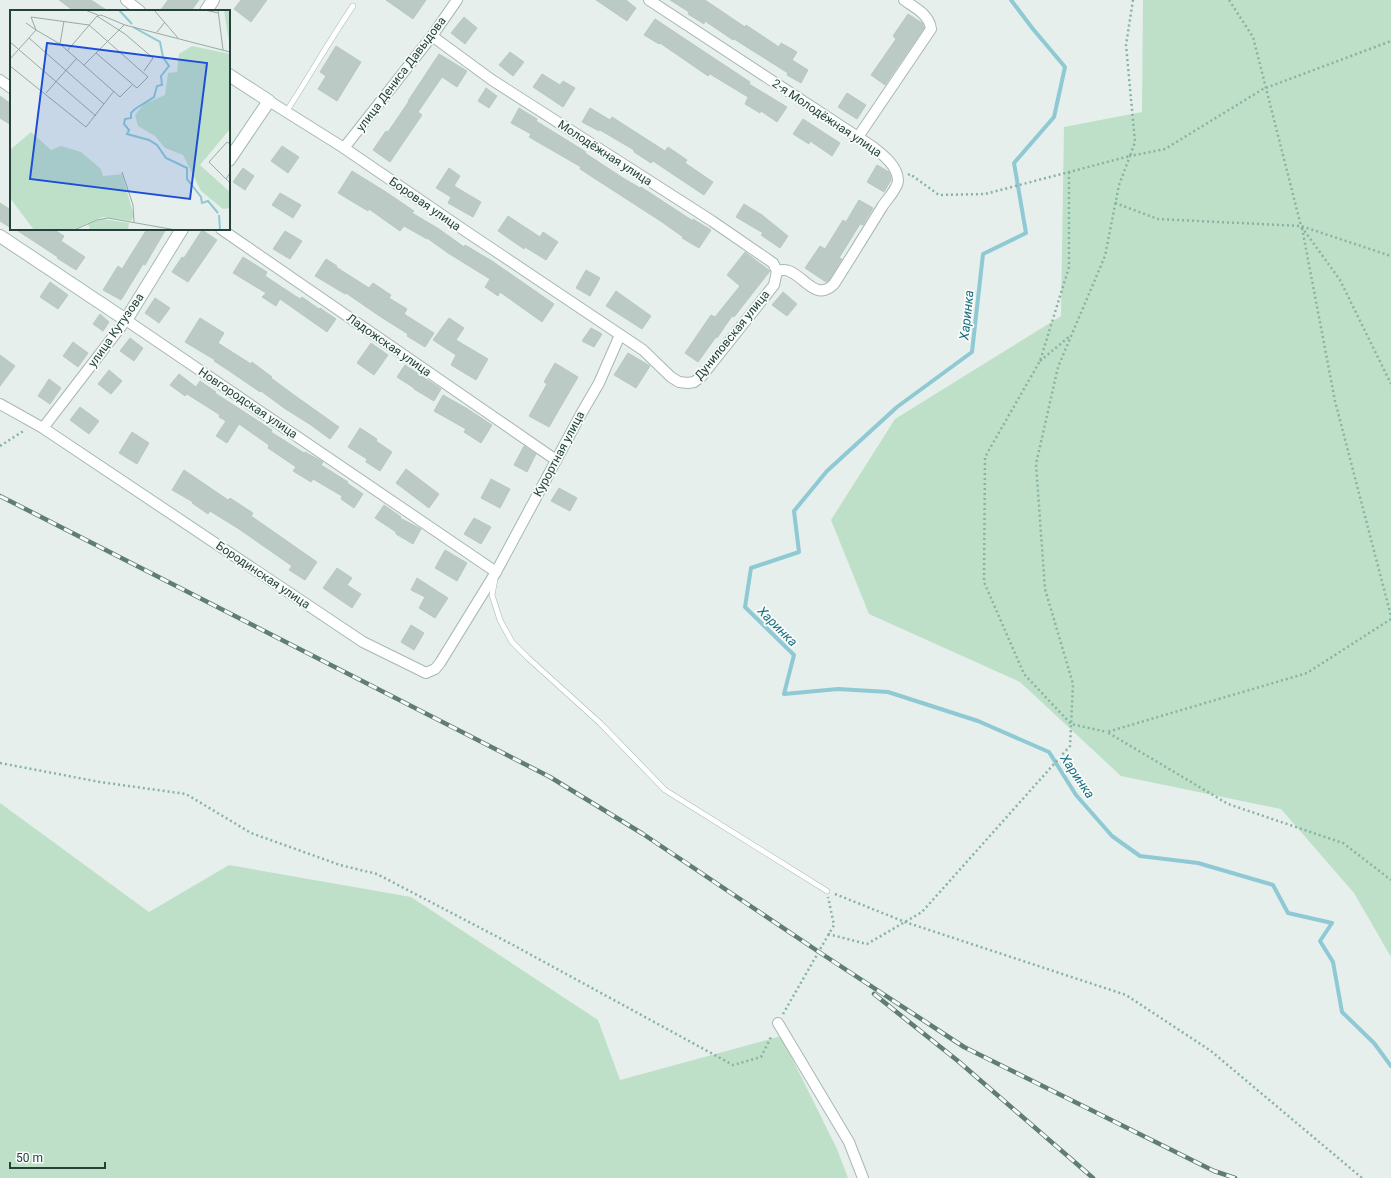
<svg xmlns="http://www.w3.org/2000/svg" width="1391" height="1178" viewBox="0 0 1391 1178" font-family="Roboto,sans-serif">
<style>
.green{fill:#bfe0c8}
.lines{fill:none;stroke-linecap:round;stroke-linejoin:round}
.stream{stroke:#8ec9d4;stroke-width:4}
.building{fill:#bbcac4;stroke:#b8c9c2}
.lane-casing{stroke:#a8b8b2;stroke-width:6}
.street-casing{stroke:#a8b8b2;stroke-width:12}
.secondary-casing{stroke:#a4bbb3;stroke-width:14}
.path{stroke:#86b3a5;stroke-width:2.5;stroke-dasharray:2 3;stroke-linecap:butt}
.lane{stroke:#fff;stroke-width:5}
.street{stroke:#fff;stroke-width:10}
.secondary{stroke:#fff;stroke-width:12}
.rail-casing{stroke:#5f7d75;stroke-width:4.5}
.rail{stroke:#f7fbf9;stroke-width:3;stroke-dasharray:9;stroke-linecap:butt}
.labels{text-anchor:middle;stroke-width:3.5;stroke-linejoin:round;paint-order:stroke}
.street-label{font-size:12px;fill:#24423a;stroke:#f7fbf9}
.water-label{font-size:13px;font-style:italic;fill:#1c6f80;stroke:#f7fbf9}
.inset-river{fill:none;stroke:#8ec9d4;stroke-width:2}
.inset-road{fill:none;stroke:#98aaa4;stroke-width:1}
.view{fill:#1d4ed8;fill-opacity:0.15;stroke:#1d4ed8;stroke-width:2}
.inset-edge{fill:none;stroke:#24423a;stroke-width:2}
</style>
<rect width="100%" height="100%" fill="#e6efeb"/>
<g class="green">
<path d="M1143,0H1391V957L1354,893L1281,809L1121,776L1020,682L869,614L831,520L895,419L1061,316L1064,127L1142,112Z"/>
<path d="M0,803L149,912L229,865L411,897L598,1020L620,1080L781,1036L837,1149L848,1178H0Z"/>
</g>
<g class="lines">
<path class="stream" d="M1011,0L1033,29L1065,67L1054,117L1014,163L1026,233L983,254L972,352L897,407L827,471L794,511L799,552L751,568L745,607L794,655L784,694L838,689L888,692L978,721L1049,752L1076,795L1112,836L1140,856L1198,863L1273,885L1288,913L1332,923L1320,941L1333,962L1342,1012L1374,1043L1391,1066"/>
</g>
<g class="building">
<path d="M59,0H91L108,11H74Z"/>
<path d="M168,0H199L191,11H160Z"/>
<path d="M241,0H267L251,22L234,9Z"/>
<path d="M386,0H426L413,19Z"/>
<path d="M596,0H626L636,8L627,21Z"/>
<path d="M670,0H705L745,27L746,25L779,47L781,43L797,52L792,60L808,70L801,83L787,75L788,73L734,39L733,40L705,21L704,24L688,14L689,12Z"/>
<path d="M908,14L922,23L924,28L885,85L871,75L896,39L893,36Z"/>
<path d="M464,17L477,28L465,44L451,33Z"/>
<path d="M655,19L750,82L749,84L787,107L777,122L761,111L760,113L745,104L748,97L710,74L708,76L660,43L659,44L644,35Z"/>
<path d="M336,46L361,62L337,101L318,89L326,76L320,72Z"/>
<path d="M510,52L524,62L513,76L499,65Z"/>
<path d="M439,54L467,71L457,87L442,77L418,112L422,115L390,162L373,150L386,131L388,132L409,101H408Z"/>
<path d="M542,74L560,85L563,81L575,88L563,107L533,87Z"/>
<path d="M486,88L497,96L489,108L478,101Z"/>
<path d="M847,93L866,105L857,119L838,107Z"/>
<path d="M0,96L11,104V125L0,118Z"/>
<path d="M519,108L537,119L536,121L586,152L585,153L623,178L640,188L641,187L693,221V219L711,230L699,248L682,238L683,237L662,222L580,169L581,167L529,137L531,134L511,123Z"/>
<path d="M590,108L610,120L612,117L665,151L668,147L687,160L685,163L713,182L704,195L653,161L651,163L634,152V150L600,130L599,131L582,122Z"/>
<path d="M803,119L840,143L832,156L810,141L809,144L793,134Z"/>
<path d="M282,146L299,157L288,173L271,161Z"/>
<path d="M877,165L889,172L891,177V180L884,192L867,182Z"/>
<path d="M243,168L254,176L245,190L233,182Z"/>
<path d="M449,168L460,176L454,186L481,202L473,217L448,203L451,197L436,188Z"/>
<path d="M352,171L386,192L414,211L412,213L439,229L464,247L465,245L492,261L554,304L542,322L500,292L498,296L485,287L490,279L448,253L427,238V239L404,226L400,231L369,209L368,211L338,193Z"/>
<path d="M280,193L301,205L293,218L272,205Z"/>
<path d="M859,200L873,208L863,225L860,224L839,258L842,259L829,280L826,282L805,268L820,246L825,249L843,220L846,222Z"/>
<path d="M0,203L11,210V228L0,221Z"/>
<path d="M744,204L762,215L788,236L780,248L761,235L763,233L736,217Z"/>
<path d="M508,216L540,237L543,232L558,242L546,260L525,247L524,249L498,231Z"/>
<path d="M15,229H53L64,236L61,241L85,257L76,270L57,258L58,257Z"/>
<path d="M147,229H166L145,265L143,264L121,300L103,290L118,266L122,269Z"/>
<path d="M202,230L217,240L188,282L172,272L182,257L184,258Z"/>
<path d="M285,231L302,241L290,259L273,249Z"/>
<path d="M745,252L770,271L734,317L732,316L717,338L716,337L698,362L685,353L711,315L715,317L740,286L727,275Z"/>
<path d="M243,257L267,272L265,276L300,299L302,297L319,309L320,308L336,319L327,332L280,299L276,306L262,297L266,293L233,273Z"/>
<path d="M326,259L337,266L336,267L369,288L373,283L391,295L389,298L407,309L404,314L434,333L425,347L407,336L408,334L381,317L346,293L345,294L315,276Z"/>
<path d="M586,270L600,278L590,296L576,288Z"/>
<path d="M50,282L68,295L58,309L40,297Z"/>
<path d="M616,291L651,316L642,329L606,306Z"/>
<path d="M783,292L797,304L787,316L772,305Z"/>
<path d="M155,298L170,308L159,323L145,313Z"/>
<path d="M100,314L109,322L103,331L93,324Z"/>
<path d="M200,318L224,333L218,343L251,364L252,362L272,377L271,378L294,395L339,427L330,439L311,425L284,408L261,391L260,392L228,370L214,361L215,360L185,342Z"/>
<path d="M449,318L464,328L456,340L488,359L476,380L451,365L456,355L433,340Z"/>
<path d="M591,328L602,334L594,347L582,341Z"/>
<path d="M130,338L143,348L134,361L120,351Z"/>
<path d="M73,342L88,353L78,367L63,356Z"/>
<path d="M371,343L388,355L374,375L357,363Z"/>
<path d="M628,353L650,366L636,388L614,375Z"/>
<path d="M0,355L15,366L0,386Z"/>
<path d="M555,363L578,377L549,427L529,416L547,384L544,382Z"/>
<path d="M405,365L441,389L434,401L414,389V388L397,377Z"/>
<path d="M109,370L122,381L111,394L98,384Z"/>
<path d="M179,374L196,387L200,381L216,392L215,393L272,430L271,432L304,453L305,452L323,462L321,465L348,482L347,483L363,494L354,508L341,499L342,496L313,479L311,482L293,471L296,467L268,448L269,445L239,424L227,443L216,436L226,421L219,417L220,415L187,394L185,396L170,385Z"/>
<path d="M49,379L61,388L50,404L38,396Z"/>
<path d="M443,395L466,408L492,425L481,443L464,432L466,429L434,411Z"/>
<path d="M80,407L99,421L89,434L70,420Z"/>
<path d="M360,428L377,439L376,441L392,452L380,471L366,462L367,459L348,447Z"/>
<path d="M132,432L149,443L137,464L119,453Z"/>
<path d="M524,446L536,454L527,472L514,465Z"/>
<path d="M406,469L439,494L429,508L396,483Z"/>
<path d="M184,470L228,500L230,498L253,513L251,516L317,562L305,580L289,570L292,566L239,529L210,511L208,514L192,503L193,502L172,490Z"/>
<path d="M491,479L510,489L500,508L481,498Z"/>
<path d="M559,488L577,498L570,511L551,501Z"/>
<path d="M384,505L401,517L400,518L421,529L413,544L396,534V532L375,518Z"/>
<path d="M474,518L491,527L481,544L464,534Z"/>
<path d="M445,550L467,563L457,581L435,568Z"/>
<path d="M337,568L352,578L347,585L361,594L352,608L323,588Z"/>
<path d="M417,578L448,598L435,618L419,608L425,597L411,590Z"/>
<path d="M411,625L424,633L414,650L401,642Z"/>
</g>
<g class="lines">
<g class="lane-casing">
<g id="lane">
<path d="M286,112C309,77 329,41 353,6"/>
<path d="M495,579L492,595L500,620L512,642L528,658L600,723L665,790L827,891"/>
</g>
</g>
<g class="street-casing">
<g id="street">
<path d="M126,0L140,11"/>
<path d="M649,0L873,147C883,155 898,166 898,181C897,190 886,200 882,207C866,233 850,259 834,284C816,302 805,277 789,271C785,269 781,270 777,271"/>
<path d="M0,80L11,88"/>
<path d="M269,101L344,148L458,226L643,350L671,377L679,382L688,383L694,382L701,377L774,285L777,271L773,263L712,221L492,80L432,36"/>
<path d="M858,137L931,29C929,14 915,8 904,0"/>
<path d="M344,148L432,36L457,0"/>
<path d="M221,229L556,460"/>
<path d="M0,404L43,428L363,642L426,673L435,669L440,663L496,572L581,414L599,383L620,335"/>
<path d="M43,428L126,320L496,572"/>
<path d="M778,1023L849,1142L863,1178"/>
</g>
</g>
<g class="secondary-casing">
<g id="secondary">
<path d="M206,11L213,0"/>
<path d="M229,75L269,101L229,160"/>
<path d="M0,236L126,320L182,229"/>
</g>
</g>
<g class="path">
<path d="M1229,0L1253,37L1301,226L1340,280L1391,384"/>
<path d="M1069,172V267L1040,361L985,457L984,582L1024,674L1071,724L1107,732"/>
<path d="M908,175L910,174L939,195L985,194L1130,156L1135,142L1126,45L1133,0"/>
<path d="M1115,203L1158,219L1301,226L1391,256"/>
<path d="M1302,228L1335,401L1391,616"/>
<path d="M1040,361L1070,336"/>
<path d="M0,446L25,430"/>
<path d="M1391,619L1307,673L1107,732L1228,804L1343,843L1391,880"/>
<path d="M0,763L100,782L186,794L251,833L340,865L377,874L513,945L733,1065L761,1057L772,1035"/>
<path d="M835,894L905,922L1126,995L1211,1051L1362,1178"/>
<path d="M828,934L867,944L922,912L1070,746L1073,684L1045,589L1036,464L1058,367L1105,256L1119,185L1130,156L1165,149L1263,89L1391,41"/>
<path d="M783,1014L834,925L828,897"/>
</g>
<use href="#lane" class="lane"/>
<use href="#street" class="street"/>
<use href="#secondary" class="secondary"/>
<g class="rail-casing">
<g id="rail">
<path d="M0,496L550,777L643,834L819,952L964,1047L1214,1171L1235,1178"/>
<path d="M874,994L958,1061L1093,1178"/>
</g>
</g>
<use href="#rail" class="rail"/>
</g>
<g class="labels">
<g class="street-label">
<text transform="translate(401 74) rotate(-53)" y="4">улица Дениса Давыдова</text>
<text transform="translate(827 118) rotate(34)" y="4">2-я Молодёжная улица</text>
<text transform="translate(605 153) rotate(33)" y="4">Молодёжная улица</text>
<text transform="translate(425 204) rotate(35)" y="4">Боровая улица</text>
<text transform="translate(116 330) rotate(-55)" y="4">улица Кутузова</text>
<text transform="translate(732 335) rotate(-51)" y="4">Дуниловская улица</text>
<text transform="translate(389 345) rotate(35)" y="4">Ладожская улица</text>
<text transform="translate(248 403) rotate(34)" y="4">Новгородская улица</text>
<text transform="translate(559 454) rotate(-62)" y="4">Курортная улица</text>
<text transform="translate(263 575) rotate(34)" y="4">Бородинская улица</text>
</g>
<g class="water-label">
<text transform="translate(966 315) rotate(-84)" y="5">Харинка</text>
<text transform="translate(778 626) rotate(45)" y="5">Харинка</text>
<text transform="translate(1078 776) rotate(56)" y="5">Харинка</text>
</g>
</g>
<g transform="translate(10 10)">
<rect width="220" height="220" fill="#e6efeb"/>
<path d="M214,0H220V33L219,32ZM182,36L220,44V119L190,155L220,182V198L213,199L191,181L173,145L155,138L145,126L128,116L125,105L134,94L155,85L158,63L167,62L169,44ZM21,122L41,140L51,136L71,142L91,159L93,166L112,164L124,206L121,211L93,207L62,220H24L0,188V140ZM92,209L119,213L118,220H80L78,214Z" fill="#bfe0c8"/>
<path class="inset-river" d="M109,0L122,14M123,17L150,32L153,47L159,56L151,66L152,75L147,76L144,87L125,99L121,103V108L115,109L114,114L119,120L117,124L139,130L147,135L156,148L177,158V169L191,187L192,193L198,191L208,203M209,205L210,220"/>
<path class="inset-road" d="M75,0L88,5M144,0L168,28M195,0L208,3M208,0L213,40M87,6L91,5L115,15L220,42M87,6L115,24L143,48L134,61M147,22L155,12M19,28L94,94M0,32L86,106M50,34L54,11M57,41L87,6M86,43L127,78L138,67L79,15L21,7L26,20L50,34L110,87L122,75M0,49L26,20L16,13M74,55L114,15M0,56L76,117L104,81M36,83L66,49M112,162L123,195L124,212M220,163L216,169L220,173M216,169L199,152L217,132L220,134M64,220L87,210L98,208L166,220"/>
<path class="view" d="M37,33L197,53L180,189L20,169Z"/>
<rect width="220" height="220" class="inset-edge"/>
</g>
<path d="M10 1162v6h95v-6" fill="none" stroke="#24423a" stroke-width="2"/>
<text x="16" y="1162" font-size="12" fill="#24423a" stroke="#f7fbf9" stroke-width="3" paint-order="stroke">50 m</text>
</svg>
